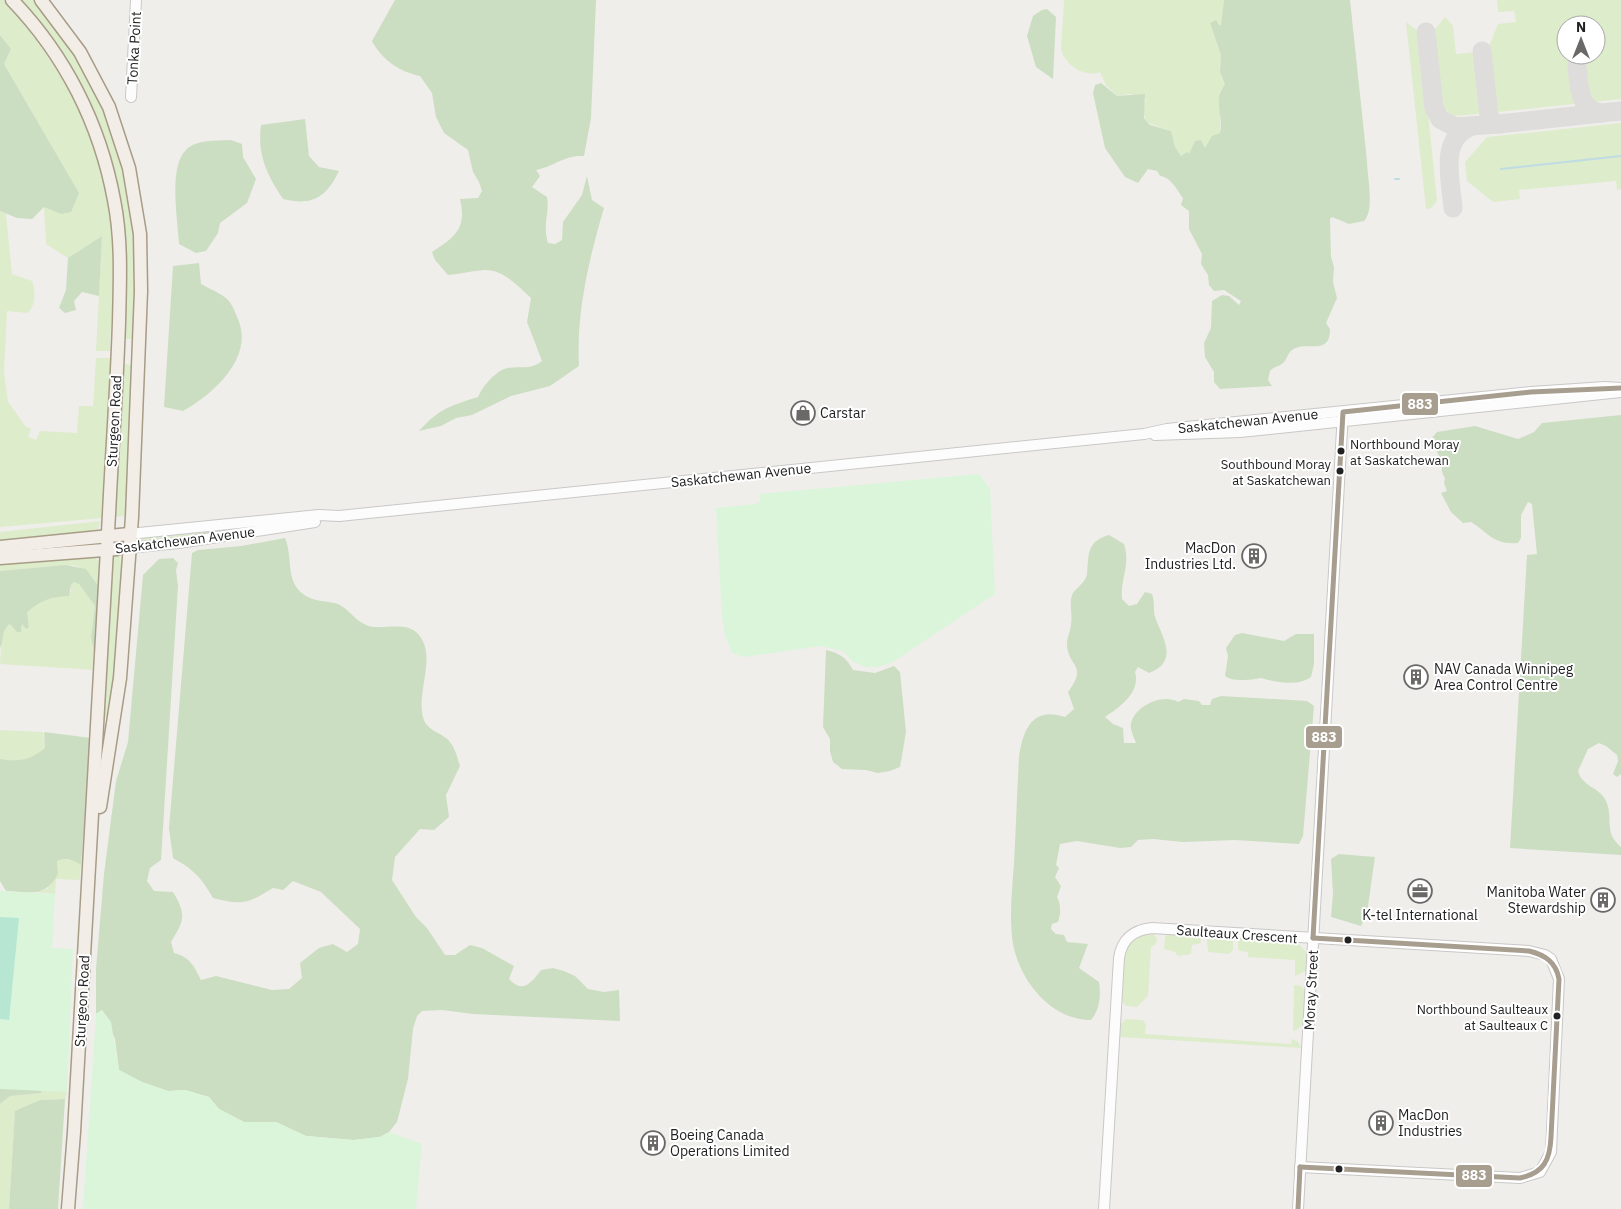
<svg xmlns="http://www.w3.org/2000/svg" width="1621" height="1209" viewBox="0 0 1621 1209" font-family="'IBM Plex Sans',sans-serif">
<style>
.grass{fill:#ddeccb;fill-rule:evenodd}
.forest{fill:#cbdec1}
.park{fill:#daf5da}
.pitch{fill:#b7e6d2}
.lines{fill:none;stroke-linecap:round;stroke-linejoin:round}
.stream{stroke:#bfdbe3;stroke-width:2}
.taxiway{stroke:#dedddc;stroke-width:19}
.minor-casing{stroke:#c9c8c7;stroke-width:12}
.major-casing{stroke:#a79c86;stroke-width:15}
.minor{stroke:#fdfcfc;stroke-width:10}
.major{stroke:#f3ede7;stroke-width:12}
.bus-1-casing{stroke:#fff;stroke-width:9}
.bus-1{stroke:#a79e8f;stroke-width:5}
.bus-dot{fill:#222;stroke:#fff;stroke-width:2}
.labels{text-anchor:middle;stroke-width:4;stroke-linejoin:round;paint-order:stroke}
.bus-label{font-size:13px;fill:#222;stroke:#fff;text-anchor:end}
.street-label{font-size:14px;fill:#222;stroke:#fff}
.poi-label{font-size:14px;fill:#222;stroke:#fff;text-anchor:start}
.line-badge{stroke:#fff;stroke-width:2}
.badge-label{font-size:14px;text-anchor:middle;font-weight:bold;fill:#fff}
</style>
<rect width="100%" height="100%" fill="#f0eeeb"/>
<g class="grass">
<path d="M0,0H4C62,66 106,144 113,234C116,272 111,313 110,351H96L102,236L68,258L46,244L44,207L61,214L79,193L4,64L11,49L0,35Z"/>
<path d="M19,0H35C125,105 141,205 134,339H123L125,256L88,100L73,70L52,40Z"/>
<path d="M1064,0H1224L1221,25L1210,23L1221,55L1220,72L1225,84L1220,91V133L1205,148L1192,149L1189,154L1181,156L1175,147L1171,131C1151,123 1139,126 1146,99L1130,94L1117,96L1106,85L1100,72C1084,78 1065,65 1061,49Z"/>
<path d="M1497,0H1621V99L1498,112L1493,107L1487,51L1498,24L1516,22L1514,11L1498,12ZM1566,25H1596V55H1566Z"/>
<path d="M1444,18H1446L1453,26L1456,54L1477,52L1483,108L1478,114L1454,116L1440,106L1433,32Z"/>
<path d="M1406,22L1420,33L1437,201L1431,208L1426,209Z"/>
<path d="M1621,123V189L1617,190L1616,181L1519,190L1520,199L1493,202L1467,181L1465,162L1487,137Z"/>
<path d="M0,211L6,214L12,274L32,281C36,292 36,304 28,313L7,311L4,372L8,402L26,427L31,428L28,437L36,440L40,431L77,433L79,406H93L96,358H112L103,518L0,527Z"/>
<path d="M128,364L131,366L126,516L114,517L122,365Z"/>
<path d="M101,521L97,530L88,534L0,544V532Z"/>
<path d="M240,528V530L134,544V539L137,538Z"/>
<path d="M114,555H120L121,563L118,643L109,717L107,718L103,714Z"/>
<path d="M94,556L100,563L101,590C93,579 87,568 73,565L0,571V560Z"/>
<path d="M74,582L79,584L95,606L91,637L95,670L0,664L2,631L10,624L21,631L22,624L26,629L29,626L26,612L37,603L71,592V585Z"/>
<path d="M0,730L43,732L45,748C30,760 20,762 0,759Z"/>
<path d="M62,859L76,861L81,865L80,880L56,879L55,894L36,892L47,889L58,874L57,861Z"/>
<path d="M1152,933L1157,938L1156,944L1151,947L1148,996L1137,1007L1126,1006L1122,1001C1124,973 1117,937 1152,933Z"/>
<path d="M1168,934L1197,935L1200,937L1201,943L1192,945L1191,954L1178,956L1175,952L1164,949L1165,937Z"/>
<path d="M1209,936L1230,937L1233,941V950L1229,954L1208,952L1207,940Z"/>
<path d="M1241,938L1296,941L1307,953L1306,971L1295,976V960L1248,957V952L1240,951L1238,949V941Z"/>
<path d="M1294,985L1301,986L1306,992C1305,1004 1309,1028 1293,1031Z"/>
<path d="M1126,1019L1143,1020L1146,1025L1145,1034L1291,1044L1292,1039L1297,1041L1302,1048L1120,1037L1121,1024Z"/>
<path d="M43,1086L67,1092L65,1099L40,1100L15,1112L9,1209H0V1104L10,1096L41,1093Z"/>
</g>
<g class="forest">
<path d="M395,0H596L591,118L584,156C563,155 556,166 536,170L540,176L532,187L547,197C550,215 542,222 548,243L555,244L562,240L563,222L582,195L587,176L592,200L604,208C589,259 576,313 579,366L550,386L511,396L472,415L456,418L441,426L419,431C440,408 450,406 478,397C483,386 496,370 508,368C521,366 531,370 542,361L527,322L531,298C518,286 503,269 484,270C472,271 460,274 448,275L435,260L432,252C455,237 467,229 460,199L478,198L482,191L479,182L473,172L468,150L444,133L436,117L432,93L420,76C400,72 381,59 372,41Z"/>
<path d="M1224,0H1350L1367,161C1367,176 1375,210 1364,221L1349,224L1332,217L1330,219L1331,257L1334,267L1333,282L1337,298L1326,323L1330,329C1330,357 1306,340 1292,350C1287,354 1287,360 1283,363C1279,367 1274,366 1270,371L1268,380L1272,386L1220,389L1214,382V372L1205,357L1204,343L1211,328L1212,301L1222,295L1229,296L1239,305L1241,301L1224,290L1214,291L1209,285L1208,275L1201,264L1202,254L1189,229V211L1181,205L1183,198C1177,190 1171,177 1160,176L1157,171L1148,169L1138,183L1125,177L1105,148L1093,93L1095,85L1101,83L1117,96L1145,94L1144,118L1150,125L1171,131L1175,147L1181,156L1187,152L1189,154L1195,141L1201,140L1205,148L1212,136L1220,133C1224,115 1212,101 1225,84L1220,72L1221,55L1210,23L1216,20L1219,25H1221Z"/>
<path d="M1047,9L1056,17L1053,79L1036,67L1027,36L1033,16L1042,10Z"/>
<path d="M0,35L11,49L4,64L79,193L71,212L61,214L44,207L32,219L17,218L0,211Z"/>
<path d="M305,119L309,156L319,167L339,171C326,198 312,206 283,199C267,175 257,154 261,125Z"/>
<path d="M231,140L242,144L243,157L256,179L247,203L220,223L218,233L206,251L196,253L179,244C178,220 168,167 186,150C196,139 217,141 231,140Z"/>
<path d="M102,236L99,296L82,292L74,301L76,310L65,313L59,308L66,290L68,258Z"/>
<path d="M199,263L201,284C210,289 221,293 228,300C232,304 235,312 237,317C256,356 214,394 183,411L164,407L173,266Z"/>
<path d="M1621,415V774L1617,777L1613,774L1618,761L1617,755L1606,746L1599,743L1588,749L1578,771C1582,786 1598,787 1605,799C1615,818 1602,831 1621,847V855L1510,848L1527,555L1537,554L1532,504L1528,502L1521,515V538L1518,543C1493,545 1489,533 1471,522L1463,523L1451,512L1441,493L1447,491L1444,483L1445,478C1440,471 1443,465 1440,458C1437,451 1433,446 1432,438L1437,432L1475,426L1518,439L1534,432L1542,423Z"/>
<path d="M1109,535L1124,544C1131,566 1120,578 1122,599L1129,606L1137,604L1145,592L1152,594C1155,602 1153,609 1155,617C1162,637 1180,661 1149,673L1138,667L1135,672C1141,692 1120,707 1105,717L1113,724L1123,728L1124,743H1136C1134,737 1130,730 1131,724C1134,706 1163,693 1178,702L1184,699L1199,701L1202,705H1210L1212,699L1221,696L1307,701L1314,706L1303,836L1299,844L1235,840L1183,842L1153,839L1138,840L1131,847L1120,848L1077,841L1060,844L1056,865L1059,868L1055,877L1061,886L1057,897C1061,905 1061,913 1058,922L1052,924L1051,929L1056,934L1064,935L1067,942L1088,944L1079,968L1099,982C1101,996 1100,1009 1091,1020C1051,1020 1020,981 1013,944C1009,918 1012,890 1014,864C1016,828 1017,792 1019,757C1023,730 1032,706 1065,717L1074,709L1068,692C1089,663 1067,668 1067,643C1067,637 1071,630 1071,624C1073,614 1068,603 1073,593C1077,587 1086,582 1087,574C1089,554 1086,542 1109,535Z"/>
<path d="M285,538C294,559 283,586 310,598C321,603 334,600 343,607C354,615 360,626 375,627C387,628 406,623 416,632C439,653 416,690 423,717C426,730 438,731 447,739C455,746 457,757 460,766L446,795L449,817L434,830L420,829L395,857L392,880L416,917L427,928L445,955H455L470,945L482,948L514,966L509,979C523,994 531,983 541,970L553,968L564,971L575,976L588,989L604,992L619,990L620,1021L473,1014L442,1010L422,1011L417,1016L413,1029L408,1079L397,1122L389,1132L380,1137L353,1140L318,1137L306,1136L276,1122H244L219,1109L209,1097L185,1090L168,1091L142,1082L119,1070L115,1039L102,1010L96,1014V969L104,874L116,781L128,742L143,575L159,559L173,558L178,563L176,570L178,586L161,860L150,868L147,881L154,891L173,892C187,915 184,921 171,942L174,953C190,957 194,966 201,980L216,976L272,990L289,989L302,978L300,963L319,948L333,944L347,952L358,944L360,929L321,892L293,881L283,890L273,888C248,903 244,906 213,898C201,877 194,870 173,858L169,828L192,553L198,550L241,546Z"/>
<path d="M66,565L86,569L101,590L95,660L91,637L95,606L79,584L74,582L71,585L69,596C51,597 41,600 27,612L29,627L26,629L22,624L21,632H17L10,624C0,631 5,639 0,648V571Z"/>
<path d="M1242,633L1284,641L1296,634H1314V664L1311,677C1297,687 1276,682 1261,678C1252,680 1232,682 1225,676L1228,656L1226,648L1235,635Z"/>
<path d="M826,650C839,653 846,657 853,670L875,673L894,666L900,672L906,732L900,767L890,771L878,773L866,770L842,769L833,762L830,751V739L823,727Z"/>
<path d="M44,732L91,738L81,865C75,860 65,857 57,861L58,874C45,898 30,892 6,891L0,881V759C20,762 30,760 45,748Z"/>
<path d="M1339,854L1375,857L1367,913L1361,926L1331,917L1333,894L1331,859Z"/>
<path d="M6,1078L43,1086L41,1093L10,1096L0,1104V1089Z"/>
<path d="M65,1099L58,1209H9L15,1111L40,1100Z"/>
</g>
<g class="park">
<path d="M979,474L990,489L995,594L893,662L878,667H865L852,661L843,651L821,646L744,657L732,653L725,635L722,617L716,508L755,504L760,502V494Z"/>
<path d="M0,891L55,894L52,948L73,949L67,1092L0,1089Z"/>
<path d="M102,1010L111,1022L119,1070L142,1082L168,1091L185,1090L209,1097L219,1109L244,1122H276L306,1136L353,1140L380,1137L389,1132L422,1144L416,1209H83L96,1014Z"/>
</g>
<path class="pitch" d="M0,917L19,918L9,1020L0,1019Z"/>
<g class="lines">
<g class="stream">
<path d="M1501,169L1621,156"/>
<path d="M1395,179H1399"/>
</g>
<g class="taxiway">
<path d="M1426,32L1434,108L1440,119L1455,127L1499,124L1494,122L1489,116L1482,51"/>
<path d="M1577,66C1579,84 1578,110 1601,113"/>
<path d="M1499,124L1621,111"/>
<path d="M1453,208C1451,180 1438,137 1473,126"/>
</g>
<g class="minor-casing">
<g id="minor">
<path d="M131,97L136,0"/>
<path d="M1155,435L1240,432L1621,392"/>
<path d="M129,534L319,515L339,516L1144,434L1167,429L1531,392L1605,387L1621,388"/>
<path d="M128,548L179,543L315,522"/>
<path d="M1104,1209L1119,958C1122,939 1133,930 1152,928L1529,951L1545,955L1551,959L1559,979L1551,1152L1540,1172L1520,1178L1300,1167"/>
<path d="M1298,1209L1343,412"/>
</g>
</g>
<g class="major-casing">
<g id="major">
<path d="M12,0C65,55 100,124 114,200C122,240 120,281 119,322C117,386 112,450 109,514C99,720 87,926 74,1132L68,1209"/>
<path d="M41,0L80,52L109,107L129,168L140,234L141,291L132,517L120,678L100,807"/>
<path d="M0,547L129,534"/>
<path d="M0,558L117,549"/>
</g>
</g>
<use href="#minor" class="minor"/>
<use href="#major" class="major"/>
<g class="bus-1-casing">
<g id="bus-1">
<path d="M1313,938L1343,412L1531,392L1621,388"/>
<path d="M1300,1167L1520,1178C1544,1173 1550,1160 1551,1137L1559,979C1556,962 1545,955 1529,951L1313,938"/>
<path d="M1298,1209L1300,1167"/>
</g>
</g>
<use href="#bus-1" class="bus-1"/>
</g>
<defs>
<g id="shop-ring" transform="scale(1.25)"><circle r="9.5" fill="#fff" stroke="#6a6968" stroke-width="1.5"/><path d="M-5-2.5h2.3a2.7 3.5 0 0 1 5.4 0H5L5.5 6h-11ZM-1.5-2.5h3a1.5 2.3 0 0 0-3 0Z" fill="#6a6968"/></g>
<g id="building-ring" transform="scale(1.25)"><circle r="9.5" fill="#fff" stroke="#6a6968" stroke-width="1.5"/><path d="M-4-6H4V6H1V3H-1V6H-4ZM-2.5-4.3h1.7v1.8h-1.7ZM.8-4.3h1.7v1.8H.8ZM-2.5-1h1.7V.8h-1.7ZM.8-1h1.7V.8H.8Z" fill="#6a6968"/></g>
<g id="office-ring" transform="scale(1.25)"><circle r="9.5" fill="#fff" stroke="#6a6968" stroke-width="1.5"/><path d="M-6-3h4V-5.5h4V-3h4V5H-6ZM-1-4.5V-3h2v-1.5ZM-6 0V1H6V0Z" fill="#6a6968"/></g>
</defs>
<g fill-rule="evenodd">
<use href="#shop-ring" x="803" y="413"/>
<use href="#building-ring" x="1254" y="556"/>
<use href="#building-ring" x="1416" y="677"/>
<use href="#office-ring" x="1420" y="891"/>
<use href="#building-ring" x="1603" y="900"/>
<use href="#building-ring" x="1381" y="1123"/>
<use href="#building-ring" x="653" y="1143"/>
</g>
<g class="bus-dot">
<circle cx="1341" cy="451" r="4.5"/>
<circle cx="1340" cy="471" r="4.5"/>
<circle cx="1348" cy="940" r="4.5"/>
<circle cx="1557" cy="1016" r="4.5"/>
<circle cx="1339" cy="1169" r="4.5"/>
</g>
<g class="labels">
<g class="bus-label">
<text x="1350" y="449" text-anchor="start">Northbound Moray<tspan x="1350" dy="16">at Saskatchewan</tspan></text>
<text x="1331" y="469">Southbound Moray<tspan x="1331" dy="16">at Saskatchewan</tspan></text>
<text x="1548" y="1014">Northbound Saulteaux<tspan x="1548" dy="16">at Saulteaux C</tspan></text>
</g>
<g class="street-label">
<text transform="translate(134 48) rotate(-87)" y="5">Tonka Point</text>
<text transform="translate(114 421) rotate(-87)" y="5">Sturgeon Road</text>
<text transform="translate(1248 421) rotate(-6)" y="5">Saskatchewan Avenue</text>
<text transform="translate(741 475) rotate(-6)" y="5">Saskatchewan Avenue</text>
<text transform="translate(185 540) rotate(-7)" y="5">Saskatchewan Avenue</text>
<text transform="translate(1237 934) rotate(4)" y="5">Saulteaux Crescent</text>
<text transform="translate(1311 990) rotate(-87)" y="5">Moray Street</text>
<text transform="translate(82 1001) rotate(-87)" y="5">Sturgeon Road</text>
</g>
<g class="poi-label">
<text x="820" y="418">Carstar</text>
<text x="1236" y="553" text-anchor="end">MacDon<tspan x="1236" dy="16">Industries Ltd.</tspan></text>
<text x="1434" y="674">NAV Canada Winnipeg<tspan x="1434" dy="16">Area Control Centre</tspan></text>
<text x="1586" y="897" text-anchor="end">Manitoba Water<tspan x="1586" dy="16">Stewardship</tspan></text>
<text x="1420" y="920" text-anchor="middle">K-tel International</text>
<text x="1398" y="1120">MacDon<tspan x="1398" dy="16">Industries</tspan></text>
<text x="670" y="1140">Boeing Canada<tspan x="670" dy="16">Operations Limited</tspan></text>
</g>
</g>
<g class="line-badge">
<rect x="1401" y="392" width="38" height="24" rx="5" fill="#a79e8f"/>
<rect x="1305" y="725" width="38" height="24" rx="5" fill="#a79e8f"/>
<rect x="1455" y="1164" width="38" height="24" rx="5" fill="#a79e8f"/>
</g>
<g class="badge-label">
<text x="1420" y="409">883</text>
<text x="1324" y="742">883</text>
<text x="1474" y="1180">883</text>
</g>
<g transform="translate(1581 40)"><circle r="24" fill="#ffffff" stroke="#a7a7a7"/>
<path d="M0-4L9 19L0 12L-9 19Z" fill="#6a6968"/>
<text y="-8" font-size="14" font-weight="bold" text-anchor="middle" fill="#222222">N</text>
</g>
</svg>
